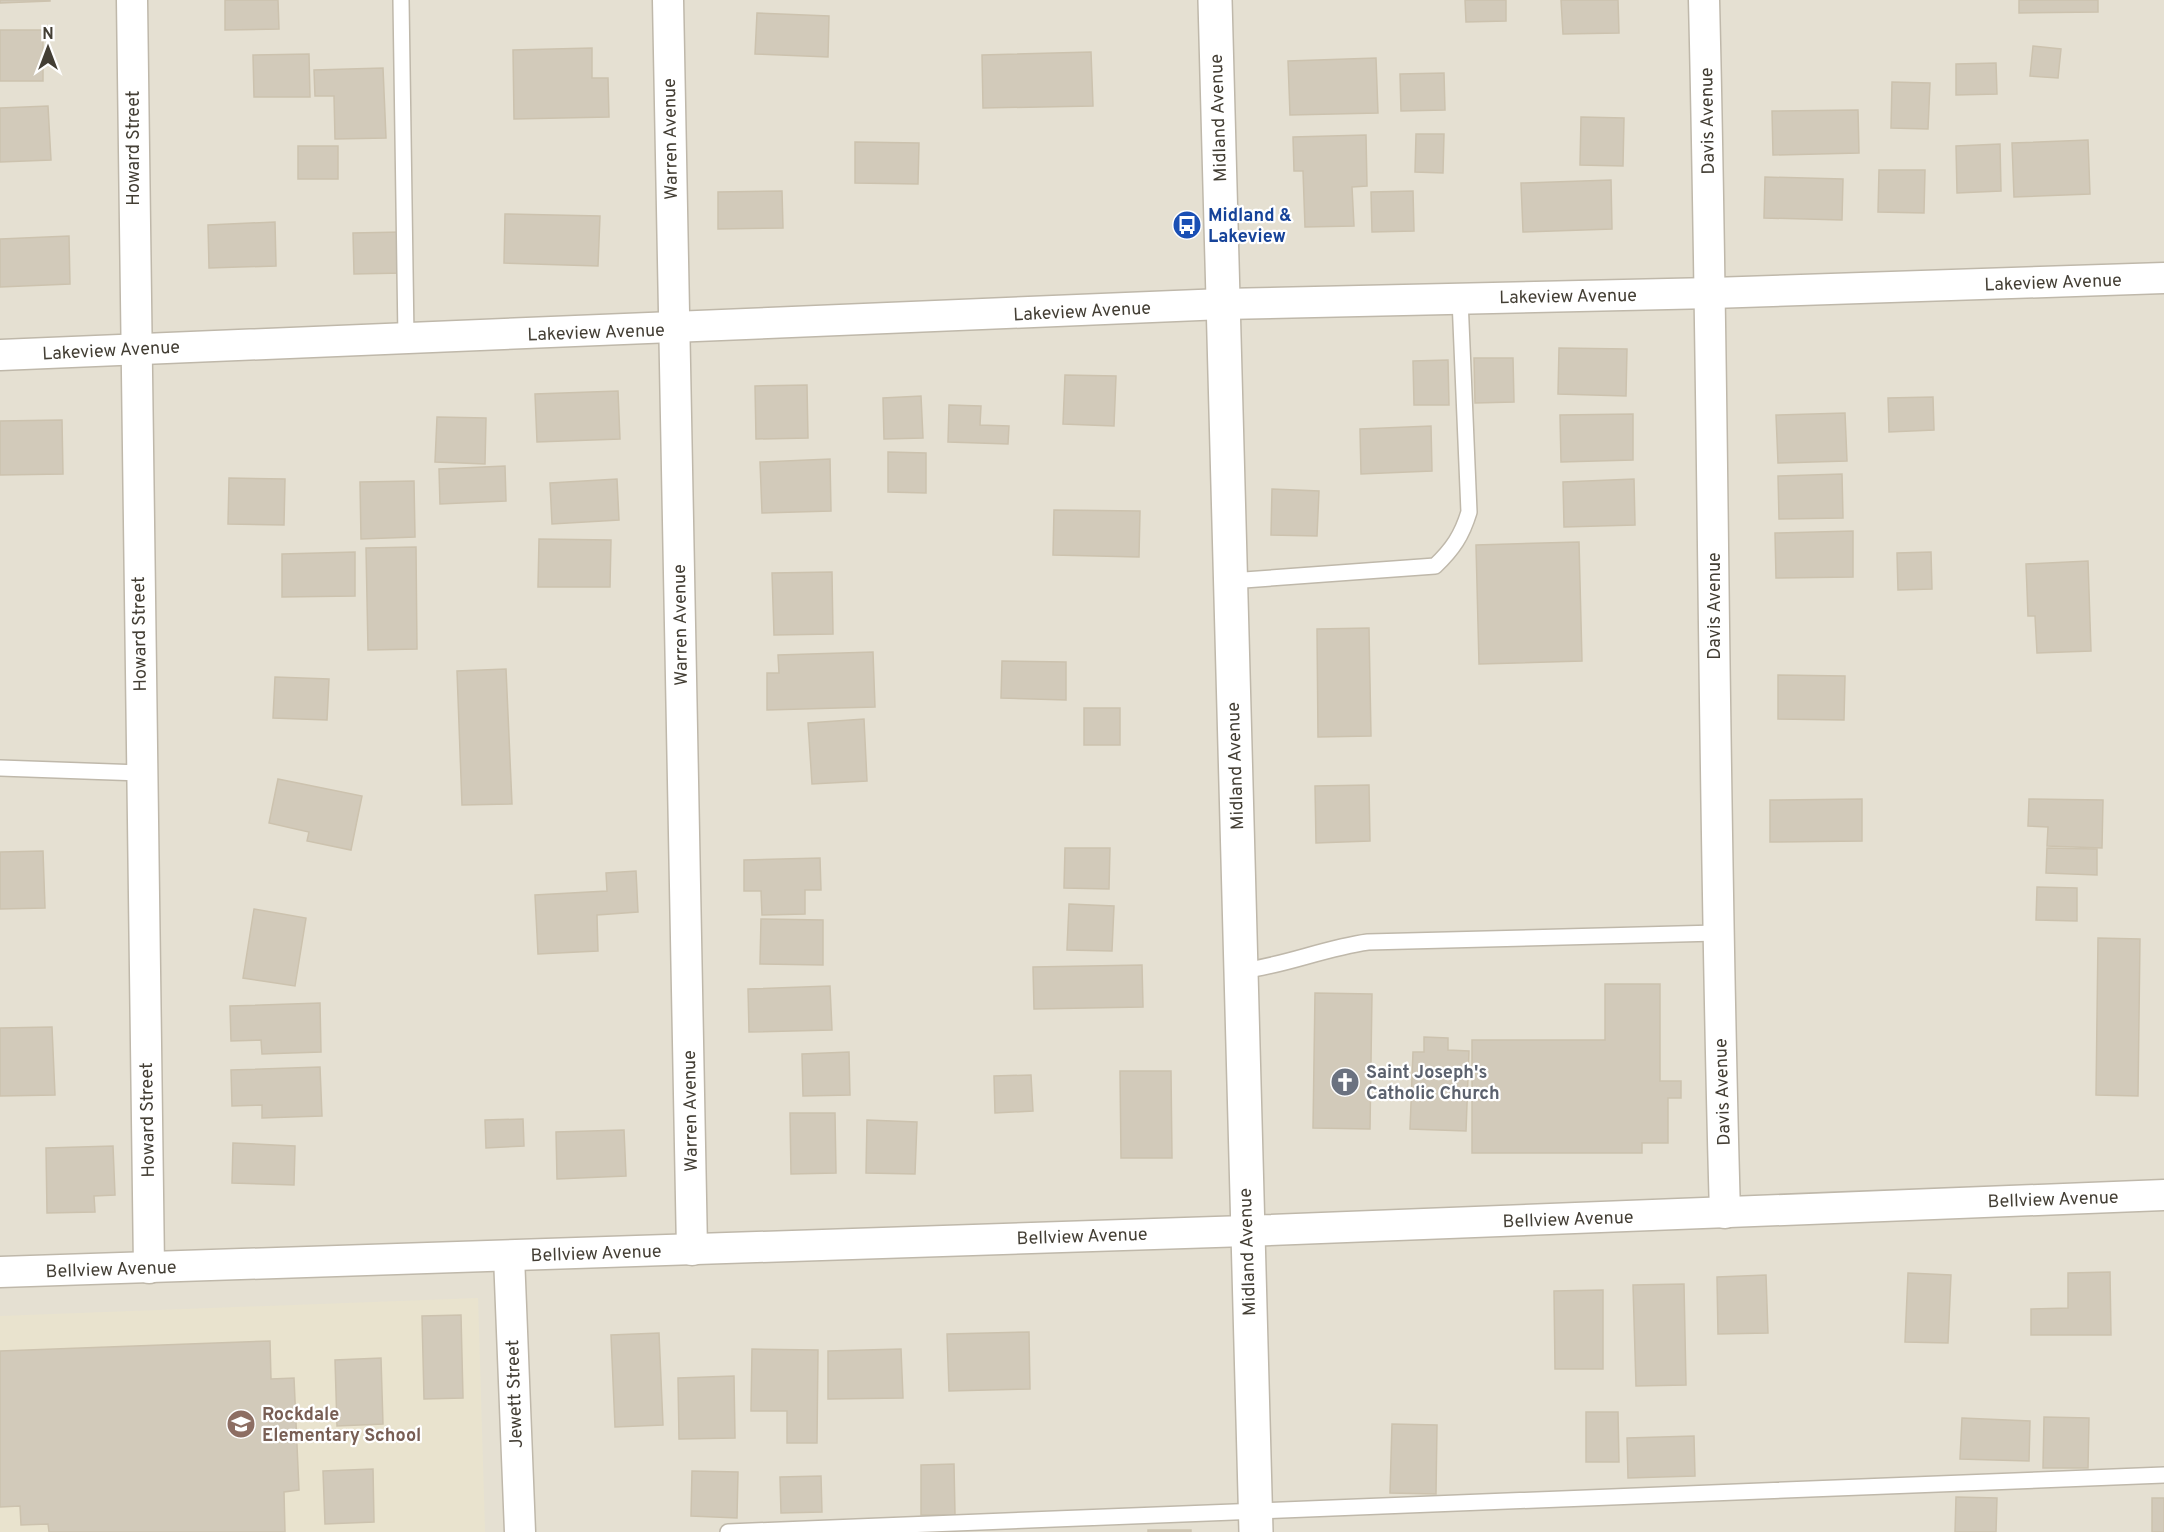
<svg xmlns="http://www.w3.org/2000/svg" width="2164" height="1532" viewBox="0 0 2164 1532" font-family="Overpass,sans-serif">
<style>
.residential{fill:#e5e0d2}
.education{fill:#e9e3ce}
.building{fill:#d2caba;stroke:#ccc2ae;stroke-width:1.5}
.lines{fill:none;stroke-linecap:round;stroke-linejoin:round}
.service-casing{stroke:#bfb8aa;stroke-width:18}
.minor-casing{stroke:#bfb8aa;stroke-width:33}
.tertiary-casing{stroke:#bfb8aa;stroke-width:36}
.service{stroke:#fff;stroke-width:15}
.minor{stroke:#fff;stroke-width:30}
.tertiary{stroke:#fff;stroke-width:33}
.labels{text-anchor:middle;stroke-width:4.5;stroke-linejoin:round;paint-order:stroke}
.street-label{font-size:18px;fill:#433e34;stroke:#fff}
.transit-label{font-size:18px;font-weight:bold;fill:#164399;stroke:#fff;text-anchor:start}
.worship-label{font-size:18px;font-weight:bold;fill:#5b616d;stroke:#fff;text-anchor:start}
.education-label{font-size:18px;font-weight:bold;fill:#785e54;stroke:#fff;text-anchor:start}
</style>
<rect width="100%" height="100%" fill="#f1eee4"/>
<rect class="residential" x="0" y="0" width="2164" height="1532"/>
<path class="education" d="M478,1298L485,1532H0V1316Z"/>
<g class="building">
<path d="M0,0H50V1L0,3Z"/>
<path d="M225,0H278L279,29L225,30Z"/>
<path d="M1465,0H1506V21L1466,22Z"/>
<path d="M1561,0H1618L1619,33L1563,34Z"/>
<path d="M2019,0H2098V12L2019,13Z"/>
<path d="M757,13L829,16L828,57L755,54Z"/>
<rect x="0" y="30" width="43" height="51"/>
<path d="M2033,46L2061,49L2058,78L2030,76Z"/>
<path d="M592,48V78H608L609,117L514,119L513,50Z"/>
<path d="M1091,52L1093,106L983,108L982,55Z"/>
<path d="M309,54L310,97H254L253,55Z"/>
<path d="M1376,58L1378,113L1290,115L1288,61Z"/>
<path d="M1996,63L1997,94L1956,95V64Z"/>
<path d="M383,68L386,138L335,139L334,96H315L314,70Z"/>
<path d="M1444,73L1445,110L1401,111L1400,74Z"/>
<path d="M1892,82L1930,83L1928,129L1891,128Z"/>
<path d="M48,106L51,160L0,162V108Z"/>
<path d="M1858,110L1859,153L1773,155L1772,111Z"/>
<path d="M1581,117L1624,118L1623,166L1580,165Z"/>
<path d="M1416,134H1444L1443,173L1415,172Z"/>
<path d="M1366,135L1367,186L1352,187L1354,226L1305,227L1303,171H1294L1293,137Z"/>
<path d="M2088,140L2090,194L2014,197L2012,143Z"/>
<path d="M855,142L919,143L918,184L855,183Z"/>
<path d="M2000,144L2001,191L1957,193L1956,146Z"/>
<rect x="298" y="146" width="40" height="33"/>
<path d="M1879,170H1925L1924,213L1878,212Z"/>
<path d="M1765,177L1843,179L1842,220L1764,218Z"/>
<path d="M1611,180L1612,229L1523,232L1521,183Z"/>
<path d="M782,191L783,228L718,229V192Z"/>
<path d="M1413,191L1414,231L1372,232L1371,192Z"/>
<path d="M505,214L600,216L598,266L504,263Z"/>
<path d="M275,222L276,266L209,268L208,225Z"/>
<path d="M402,232L403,273L354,274L353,233Z"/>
<path d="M69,236L70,284L0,287V239Z"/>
<path d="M1559,348L1627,349L1626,396L1558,394Z"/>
<path d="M1474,358H1513L1514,402L1475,403Z"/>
<path d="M1448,360L1449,405H1414L1413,361Z"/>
<path d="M1065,375L1116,376L1114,426L1063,424Z"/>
<path d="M807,385L808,438L756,439L755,386Z"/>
<path d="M618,391L620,439L537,442L535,394Z"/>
<path d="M921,396L923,438L884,439L883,398Z"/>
<path d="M1933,397L1934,430L1889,432L1888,398Z"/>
<path d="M949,405L981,406L980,425L1009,426L1008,444L948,442Z"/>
<path d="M1845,413L1847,461L1778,463L1776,415Z"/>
<path d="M1633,414V460L1561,462L1560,415Z"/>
<path d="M437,417L486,418L485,464L435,462Z"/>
<path d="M62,420L63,474L0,475V421Z"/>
<path d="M1431,426L1432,471L1361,474L1360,429Z"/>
<path d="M888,452L926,453V493L888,492Z"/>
<path d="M830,459L831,511L762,513L760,462Z"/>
<path d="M505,466L506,501L440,504L439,469Z"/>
<path d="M1842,474L1843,518L1779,519L1778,476Z"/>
<path d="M229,478L285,479L284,525L228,524Z"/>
<path d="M617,479L619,520L552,524L550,483Z"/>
<path d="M1634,479L1635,525L1564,527L1563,482Z"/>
<path d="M414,481L415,537L361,539L360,482Z"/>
<path d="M1272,489L1319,491L1317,536L1271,535Z"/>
<path d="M1054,510L1140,511L1139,557L1053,555Z"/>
<path d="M1853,531V577L1776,578L1775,533Z"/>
<path d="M539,539L611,540L610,587H538Z"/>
<path d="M1579,542L1582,661L1479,664L1476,545Z"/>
<path d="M416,547L417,649L368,650L366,548Z"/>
<path d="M355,552V596L282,597V554Z"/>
<path d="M1931,552L1932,589L1898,590L1897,553Z"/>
<path d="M2088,561L2091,651L2037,653L2035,616H2028L2026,564Z"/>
<path d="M832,572L833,634L774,635L772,573Z"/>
<path d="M1369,628L1371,736L1318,737L1317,629Z"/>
<path d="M873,652L875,707L767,710V673H779L778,655Z"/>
<path d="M1002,661L1066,662V700L1001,698Z"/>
<path d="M506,669L512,804L462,805L457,671Z"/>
<path d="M1778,675L1845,676L1844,720L1778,719Z"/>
<path d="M275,677L329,679L327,720L273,718Z"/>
<rect x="1084" y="708" width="36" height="37"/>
<path d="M864,719L867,781L812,784L808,723Z"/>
<path d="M278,779L362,796L351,850L307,841L309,832L269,823Z"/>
<path d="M1369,785L1370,841L1316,843L1315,786Z"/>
<path d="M1862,799V841L1770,842V800Z"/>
<path d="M2029,799L2103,800L2102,848L2047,846L2048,827L2028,826Z"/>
<path d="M1065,848H1110L1109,889L1064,888Z"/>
<path d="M2047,848L2097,849V875L2046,873Z"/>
<path d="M43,851L45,908L0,909V852Z"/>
<path d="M820,858L821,890H805V914L762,915L761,891H744V860Z"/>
<path d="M636,871L638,912L597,915L598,951L538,954L535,895L607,891L606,873Z"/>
<path d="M2037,887L2077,888V921L2036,920Z"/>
<path d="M1069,904L1114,906L1112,951L1067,950Z"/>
<path d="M254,909L306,918L295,986L243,978Z"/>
<path d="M761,919L823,920V965L760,964Z"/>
<path d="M2098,938L2140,939L2138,1096L2096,1095Z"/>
<path d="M1142,965L1143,1007L1034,1009L1033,967Z"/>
<path d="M1605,984H1660V1081H1681V1098H1668V1143H1642V1153H1472V1040H1605Z"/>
<path d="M830,986L832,1030L749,1032L748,989Z"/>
<path d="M1315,993L1372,994L1370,1129L1313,1128Z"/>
<path d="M320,1003L321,1052L262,1054L261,1040L231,1041L230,1006Z"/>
<path d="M52,1027L55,1095L0,1096V1028Z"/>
<path d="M1424,1037L1448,1038V1050L1469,1051L1466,1131L1410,1129L1413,1052H1424Z"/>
<path d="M849,1052L850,1095L803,1096L802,1054Z"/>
<path d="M320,1067L322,1116L262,1118V1105L232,1106L231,1070Z"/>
<path d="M1120,1071H1171L1172,1158H1121Z"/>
<path d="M1031,1075L1033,1111L995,1113L994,1076Z"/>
<path d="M790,1113H835L836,1173L791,1174Z"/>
<path d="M523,1119L524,1146L486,1148L485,1120Z"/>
<path d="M867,1120L917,1122L915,1174L866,1173Z"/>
<path d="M624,1130L626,1176L557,1179L556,1132Z"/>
<path d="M233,1143L295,1146L294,1185L232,1183Z"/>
<path d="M113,1146L115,1195L94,1196L95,1212L47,1213L46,1148Z"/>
<path d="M2110,1272L2111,1335H2031V1309L2068,1308V1273Z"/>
<path d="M1908,1273L1951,1275L1948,1343L1905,1342Z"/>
<path d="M1766,1275L1768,1333L1718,1334L1717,1277Z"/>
<path d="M1684,1284L1686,1385L1636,1386L1633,1285Z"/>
<path d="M1603,1290V1369H1555L1554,1291Z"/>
<path d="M461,1315L463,1398L424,1399L422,1316Z"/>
<path d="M1029,1332L1030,1389L949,1391L947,1334Z"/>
<path d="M659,1333L663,1425L615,1427L611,1335Z"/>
<path d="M270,1341L271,1379L294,1378L299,1490L284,1492L285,1532H49L48,1524L21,1525L20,1506L0,1507V1351Z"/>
<path d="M752,1349L818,1350L817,1443H787V1411H751Z"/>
<path d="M901,1349L903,1398L828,1399V1351Z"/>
<path d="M381,1358L383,1424L337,1426L335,1360Z"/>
<path d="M734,1376L735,1438L679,1439L678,1378Z"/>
<path d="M1586,1412H1618L1619,1462H1586Z"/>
<path d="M2044,1417L2089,1418L2088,1468H2043Z"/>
<path d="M1962,1418L2030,1421L2029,1461L1960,1459Z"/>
<path d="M1392,1424L1437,1425L1436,1494L1390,1493Z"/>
<path d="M1694,1436L1695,1476L1628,1478L1627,1438Z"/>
<path d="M954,1464L955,1515H921V1465Z"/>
<path d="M373,1469L374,1522L325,1524L323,1471Z"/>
<path d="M692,1471L738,1472L737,1518L691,1516Z"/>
<path d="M821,1476L822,1512L781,1513L780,1477Z"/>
<path d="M1956,1497L1997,1498L1996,1532H1955Z"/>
<rect x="2152" y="1498" width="12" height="34"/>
<rect x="1148" y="1530" width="43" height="2"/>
</g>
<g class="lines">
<g class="service-casing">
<g id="service">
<path d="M401,0L406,338"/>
<path d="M1230,581L1435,566C1453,549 1462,535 1469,512L1460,299"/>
<path d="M0,768L141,773"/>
<path d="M1240,971C1284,966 1324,948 1368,942L1717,933"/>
<path d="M728,1532L2164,1475"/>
</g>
</g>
<g class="minor-casing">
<g id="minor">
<path d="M132,0L149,1268"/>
<path d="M668,0L692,1250"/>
<path d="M1704,0C1714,404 1713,809 1725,1213"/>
<path d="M0,355L1223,304L1712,293L2164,278"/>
<path d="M509,1256L520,1532"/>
<path d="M0,1272L1246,1231L2164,1195"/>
</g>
</g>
<g class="tertiary-casing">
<path id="tertiary" d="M1215,0L1256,1532"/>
</g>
<use href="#service" class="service"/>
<use href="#minor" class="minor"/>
<use href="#tertiary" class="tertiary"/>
</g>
<defs>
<g id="bus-disc" transform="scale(1.5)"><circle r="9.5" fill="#1a4fb4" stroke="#fff"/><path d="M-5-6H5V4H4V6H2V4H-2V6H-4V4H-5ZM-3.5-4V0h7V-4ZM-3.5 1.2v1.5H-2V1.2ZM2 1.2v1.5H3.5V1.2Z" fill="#fff"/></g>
<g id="church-disc" transform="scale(1.5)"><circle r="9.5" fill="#6b7280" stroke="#fff"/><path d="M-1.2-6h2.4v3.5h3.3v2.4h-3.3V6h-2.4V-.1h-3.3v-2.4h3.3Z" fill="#fff"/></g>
<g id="school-disc" transform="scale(1.5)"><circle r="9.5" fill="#8d6e63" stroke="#fff"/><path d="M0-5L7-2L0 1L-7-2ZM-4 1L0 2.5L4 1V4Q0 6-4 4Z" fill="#fff"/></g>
</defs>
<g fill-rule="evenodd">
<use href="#bus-disc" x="1187" y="225"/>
<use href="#church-disc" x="1345" y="1082"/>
<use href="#school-disc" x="241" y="1424"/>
</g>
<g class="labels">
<g class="street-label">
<text transform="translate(1218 118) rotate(-92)" y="6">Midland Avenue</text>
<text transform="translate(1707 121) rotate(-91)" y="6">Davis Avenue</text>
<text transform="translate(670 139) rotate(-91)" y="6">Warren Avenue</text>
<text transform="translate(133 148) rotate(-90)" y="6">Howard Street</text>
<text transform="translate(2053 282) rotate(-2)" y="6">Lakeview Avenue</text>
<text transform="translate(1568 296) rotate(-1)" y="6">Lakeview Avenue</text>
<text transform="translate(1082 311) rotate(-3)" y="6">Lakeview Avenue</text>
<text transform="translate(596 332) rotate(-2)" y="6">Lakeview Avenue</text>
<text transform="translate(111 350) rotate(-3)" y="6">Lakeview Avenue</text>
<text transform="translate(1714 606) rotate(-90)" y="6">Davis Avenue</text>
<text transform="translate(680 625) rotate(-91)" y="6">Warren Avenue</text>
<text transform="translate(139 634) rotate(-91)" y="6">Howard Street</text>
<text transform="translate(1235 766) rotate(-92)" y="6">Midland Avenue</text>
<text transform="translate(1722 1092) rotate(-92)" y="6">Davis Avenue</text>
<text transform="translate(690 1111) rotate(-91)" y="6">Warren Avenue</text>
<text transform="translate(147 1120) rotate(-91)" y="6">Howard Street</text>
<text transform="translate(2053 1199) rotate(-2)" y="6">Bellview Avenue</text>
<text transform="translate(1568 1219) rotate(-2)" y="6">Bellview Avenue</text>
<text transform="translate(1082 1236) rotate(-2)" y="6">Bellview Avenue</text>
<text transform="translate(1247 1252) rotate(-92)" y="6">Midland Avenue</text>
<text transform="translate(596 1253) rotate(-2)" y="6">Bellview Avenue</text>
<text transform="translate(111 1269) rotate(-2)" y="6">Bellview Avenue</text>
<text transform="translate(514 1394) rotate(-92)" y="6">Jewett Street</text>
</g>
<g class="transit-label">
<text x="1208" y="221">Midland &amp;<tspan x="1208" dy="21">Lakeview</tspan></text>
</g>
<g class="worship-label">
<text x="1366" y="1078">Saint Joseph's<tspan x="1366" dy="21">Catholic Church</tspan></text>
</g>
<g class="education-label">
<text x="262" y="1420">Rockdale<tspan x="262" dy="21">Elementary School</tspan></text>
</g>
</g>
<g transform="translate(48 48)" stroke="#ffffff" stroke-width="4.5" paint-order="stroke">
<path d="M0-4.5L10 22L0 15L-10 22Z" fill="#433e34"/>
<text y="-9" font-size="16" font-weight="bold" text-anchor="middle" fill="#433e34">N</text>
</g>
</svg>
